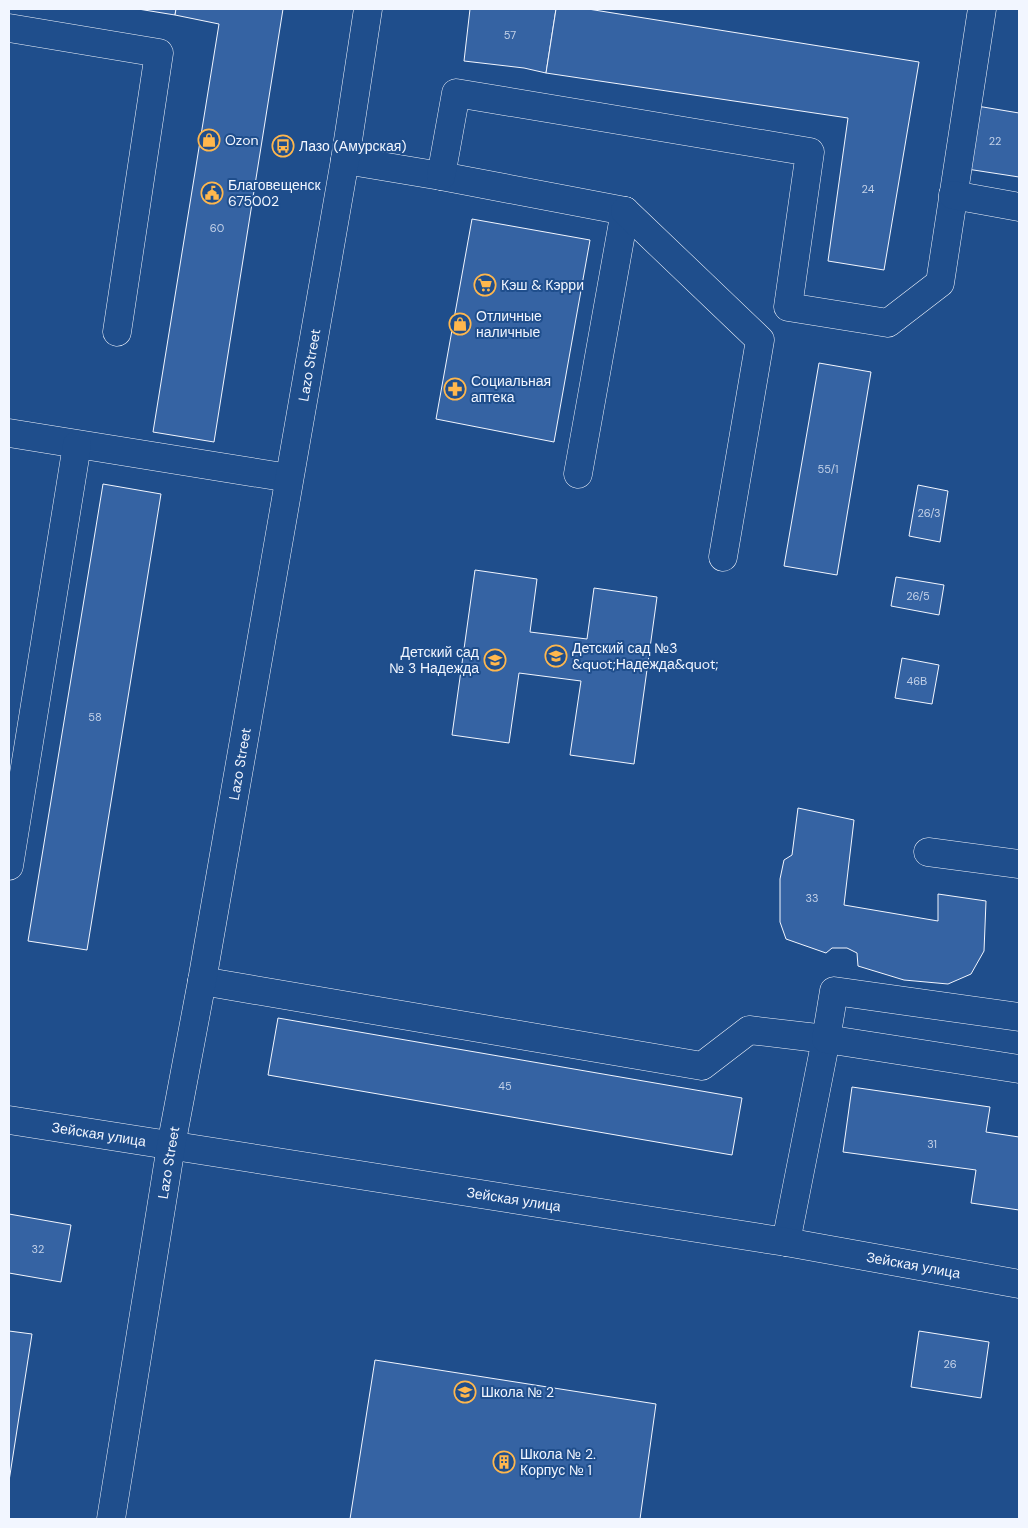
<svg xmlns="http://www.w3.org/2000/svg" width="1028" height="1528" viewBox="0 0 1028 1528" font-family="'DM Sans',sans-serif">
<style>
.building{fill:#3563a3;stroke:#f2f6ff}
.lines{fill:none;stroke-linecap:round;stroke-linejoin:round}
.minor-casing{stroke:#f2f6ff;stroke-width:29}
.major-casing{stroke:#f2f6ff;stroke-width:29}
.minor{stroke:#1f4e8c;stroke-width:28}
.major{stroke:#1f4e8c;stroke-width:28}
.labels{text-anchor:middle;stroke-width:4;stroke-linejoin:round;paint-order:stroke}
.number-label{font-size:11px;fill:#c3d1e8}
.poi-label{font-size:14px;fill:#f2f6ff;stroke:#1f4e8c;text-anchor:start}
.street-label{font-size:14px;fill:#f2f6ff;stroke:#1f4e8c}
</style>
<rect width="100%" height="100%" fill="#1f4e8c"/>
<g class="building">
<path d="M138,9H176L175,15Z"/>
<path d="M176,9H283L214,442L153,432L219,24L175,15Z"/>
<path d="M470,9H556L546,73L524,68L464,61Z"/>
<path d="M556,9H588L919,62L884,270L828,261L848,118L546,73Z"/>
<path d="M977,106L1019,113V177L967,169Z"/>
<path d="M472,219L590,240L554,442L436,419Z"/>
<path d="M819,363L871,372L837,575L784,566Z"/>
<path d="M103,484L161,494L87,950L28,941Z"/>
<path d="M918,485L948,491L940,542L909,536Z"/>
<path d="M475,570L537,579L530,632L587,639L594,588L657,597L634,764L570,755L581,681L519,673L509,743L452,735Z"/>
<path d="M896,577L944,585L939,615L891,606Z"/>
<path d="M902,658L939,665L932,704L895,698Z"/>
<path d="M798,808L854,820L844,905L938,921V894L986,901L984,951L971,974L948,984L904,980L858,966L857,953L847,948H832L826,953L786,939L780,922V879L784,860L792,855Z"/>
<path d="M278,1018L742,1098L732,1155L268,1075Z"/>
<path d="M852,1087L990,1107L986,1132L1019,1137V1210L971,1203L976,1170L843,1152Z"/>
<path d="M9,1214L71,1225L61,1282L9,1273Z"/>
<path d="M9,1331L32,1334L9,1481Z"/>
<path d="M919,1331L989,1342L981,1398L911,1387Z"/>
<path d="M375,1360L656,1404L640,1519H350Z"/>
</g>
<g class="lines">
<g class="minor-casing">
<g id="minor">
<path d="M9,28L159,53L117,332"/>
<path d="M345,160L441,176L625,211L578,474"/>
<path d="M441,176L456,93L810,152L788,307L888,323L940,283L982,9"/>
<path d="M953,195L1019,207"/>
<path d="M625,211L760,340L723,557"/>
<path d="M9,433L289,478"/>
<path d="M928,852L1019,864"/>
<path d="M9,866L77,445"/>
<path d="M202,981L702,1066L749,1030L826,1039L786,1242"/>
<path d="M1019,1017L834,991L826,1039L1019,1069"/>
<path id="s1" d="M9,1120L786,1242L1019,1284"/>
</g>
</g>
<g class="major-casing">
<g id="major">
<path id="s2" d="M111,1519L171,1146L202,981L345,160L368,9"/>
</g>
</g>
<use href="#minor" class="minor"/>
<use href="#major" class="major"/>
</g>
<defs>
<g id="shop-ring" transform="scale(1.125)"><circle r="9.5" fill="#1f4e8c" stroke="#ffb74d" stroke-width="1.5"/><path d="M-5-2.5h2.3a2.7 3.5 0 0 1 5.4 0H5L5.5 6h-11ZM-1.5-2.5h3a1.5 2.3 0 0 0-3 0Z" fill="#ffb74d"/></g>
<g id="bus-ring" transform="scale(1.125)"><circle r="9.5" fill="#1f4e8c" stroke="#ffb74d" stroke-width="1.5"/><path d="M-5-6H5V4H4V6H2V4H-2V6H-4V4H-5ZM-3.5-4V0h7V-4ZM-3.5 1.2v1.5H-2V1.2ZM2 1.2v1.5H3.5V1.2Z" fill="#ffb74d"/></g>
<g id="civic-ring" transform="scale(1.125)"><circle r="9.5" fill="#1f4e8c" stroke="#ffb74d" stroke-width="1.5"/><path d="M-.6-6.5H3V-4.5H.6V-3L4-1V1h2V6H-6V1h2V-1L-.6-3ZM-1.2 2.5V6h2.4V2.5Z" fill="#ffb74d"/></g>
<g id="supermarket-ring" transform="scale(1.125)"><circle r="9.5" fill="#1f4e8c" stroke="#ffb74d" stroke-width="1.5"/><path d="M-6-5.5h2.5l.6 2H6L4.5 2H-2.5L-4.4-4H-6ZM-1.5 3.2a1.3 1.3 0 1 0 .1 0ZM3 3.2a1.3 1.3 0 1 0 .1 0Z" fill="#ffb74d"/></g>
<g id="pharmacy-ring" transform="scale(1.125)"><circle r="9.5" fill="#1f4e8c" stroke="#ffb74d" stroke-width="1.5"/><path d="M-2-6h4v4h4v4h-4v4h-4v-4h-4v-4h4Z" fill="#ffb74d"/></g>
<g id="school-ring" transform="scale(1.125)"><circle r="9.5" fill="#1f4e8c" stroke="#ffb74d" stroke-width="1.5"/><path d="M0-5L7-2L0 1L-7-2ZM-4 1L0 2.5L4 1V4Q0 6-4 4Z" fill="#ffb74d"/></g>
<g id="building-ring" transform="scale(1.125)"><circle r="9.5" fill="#1f4e8c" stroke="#ffb74d" stroke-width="1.5"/><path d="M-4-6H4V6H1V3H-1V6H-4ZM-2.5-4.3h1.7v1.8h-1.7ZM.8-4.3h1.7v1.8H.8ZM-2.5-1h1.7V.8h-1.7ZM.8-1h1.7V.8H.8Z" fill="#ffb74d"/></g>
</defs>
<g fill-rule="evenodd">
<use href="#shop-ring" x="209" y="140"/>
<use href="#bus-ring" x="283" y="146"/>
<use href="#civic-ring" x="212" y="193"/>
<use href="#supermarket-ring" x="485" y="285"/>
<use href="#shop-ring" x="460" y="324"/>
<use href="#pharmacy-ring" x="455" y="389"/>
<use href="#school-ring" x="556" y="656"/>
<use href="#school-ring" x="495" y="660"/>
<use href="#school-ring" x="465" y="1392"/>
<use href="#building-ring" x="504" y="1462"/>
</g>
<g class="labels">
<g class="number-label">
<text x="510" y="39">57</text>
<text x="995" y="145">22</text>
<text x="868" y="193">24</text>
<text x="217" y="232">60</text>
<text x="828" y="473">55/1</text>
<text x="929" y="517">26/3</text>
<text x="918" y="600">26/5</text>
<text x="917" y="685">46В</text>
<text x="95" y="721">58</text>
<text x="812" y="902">33</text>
<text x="505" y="1090">45</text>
<text x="932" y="1148">31</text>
<text x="38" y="1253">32</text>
<text x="950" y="1368">26</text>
</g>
<g class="poi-label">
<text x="225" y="145">Ozon</text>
<text x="299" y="151">Лазо (Амурская)</text>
<text x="228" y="190">Благовещенск<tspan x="228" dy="16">675002</tspan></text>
<text x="501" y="290">Кэш &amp; Кэрри</text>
<text x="476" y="321">Отличные<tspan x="476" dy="16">наличные</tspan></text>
<text x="471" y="386">Социальная<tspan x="471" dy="16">аптека</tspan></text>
<text x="572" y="653">Детский сад №3<tspan x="572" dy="16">&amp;quot;Надежда&amp;quot;</tspan></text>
<text x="479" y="657" text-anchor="end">Детский сад<tspan x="479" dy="16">№ 3 Надежда</tspan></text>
<text x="481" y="1397">Школа № 2</text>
<text x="520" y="1459">Школа № 2.<tspan x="520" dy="16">Корпус № 1</tspan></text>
</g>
<g class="street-label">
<text dy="5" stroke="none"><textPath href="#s2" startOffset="1171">Lazo Street</textPath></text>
<text dy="5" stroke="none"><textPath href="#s2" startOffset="766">Lazo Street</textPath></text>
<text dy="5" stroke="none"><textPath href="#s1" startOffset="91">Зейская улица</textPath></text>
<text dy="5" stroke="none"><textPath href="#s2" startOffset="361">Lazo Street</textPath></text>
<text dy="5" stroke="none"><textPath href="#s1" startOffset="511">Зейская улица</textPath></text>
<text dy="5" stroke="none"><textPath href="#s1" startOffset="916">Зейская улица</textPath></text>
</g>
</g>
<rect width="1028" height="1528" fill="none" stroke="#f2f6ff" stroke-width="20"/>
</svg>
